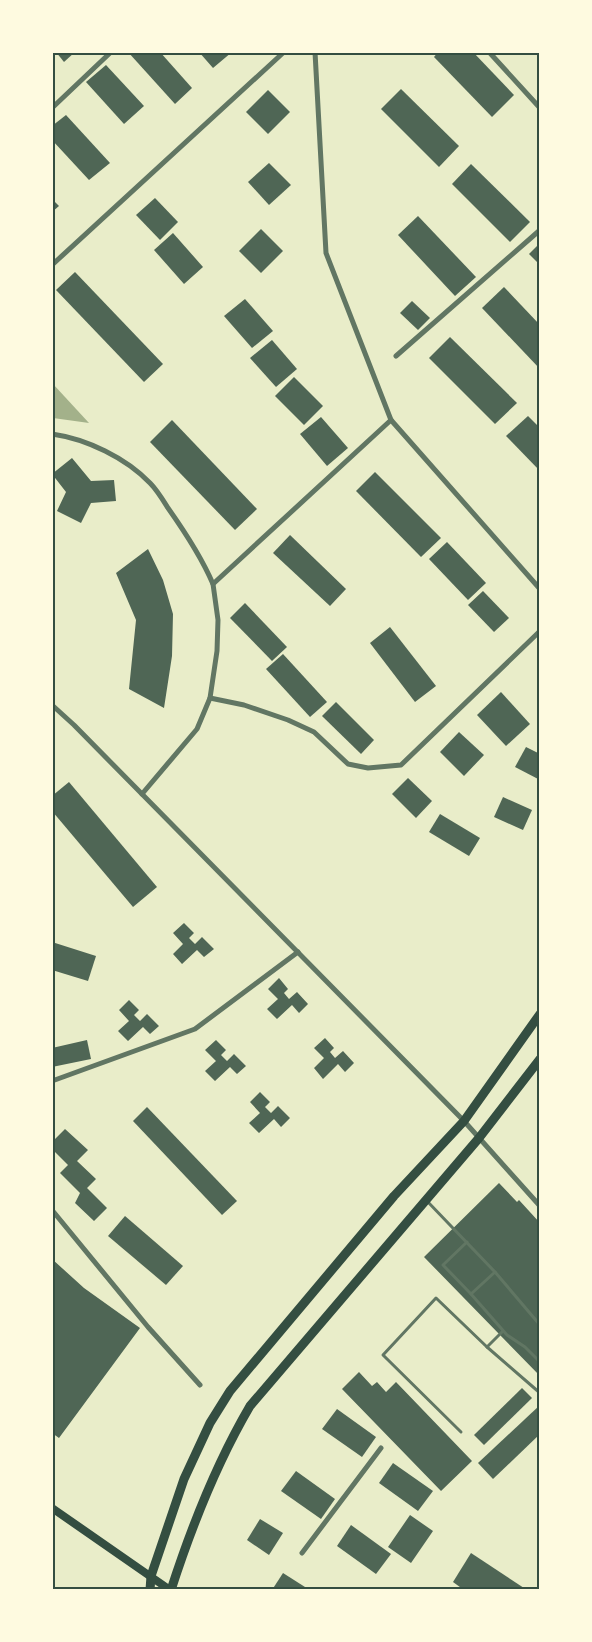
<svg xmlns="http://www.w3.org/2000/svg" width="592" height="1642" viewBox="0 0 592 1642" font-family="'DejaVu Sans',sans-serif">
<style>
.water{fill:#a3b18a}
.building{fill:#4f6655}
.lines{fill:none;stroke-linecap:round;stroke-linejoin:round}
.service{stroke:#617663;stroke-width:3}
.minor{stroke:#617663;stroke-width:5}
.secondary{stroke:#344e41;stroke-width:8}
.primary{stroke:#344e41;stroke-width:9}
.neatline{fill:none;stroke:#344e41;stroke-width:2}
</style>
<rect width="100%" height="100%" fill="#e9edc9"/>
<path class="water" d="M52,384H53L89,423L53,418Z"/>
<g class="building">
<path d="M56,52H75L64,62Z"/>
<path d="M128,52H160L192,88L175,104Z"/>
<path d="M199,52H232L213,68Z"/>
<path d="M438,52H473L514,95L492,117L434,57Z"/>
<path d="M106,65L144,106L124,124L86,82Z"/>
<path d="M401,89L459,146L439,167L381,109Z"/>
<path d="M268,90L290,112L268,134L246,112Z"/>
<path d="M66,115L110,163L89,180L52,140V126Z"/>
<path d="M269,163L291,185L269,205L248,182Z"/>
<path d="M471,164L530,222L510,242L452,184Z"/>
<path d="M155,198L178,222L160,240L136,215Z"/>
<path d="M52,199L59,206L52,212Z"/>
<path d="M418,216L476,277L455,296L398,235Z"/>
<path d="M261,229L283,251L261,273L239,251Z"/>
<path d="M173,233L203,267L184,284L154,250Z"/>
<path d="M540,243V265L529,254Z"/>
<path d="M75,272L163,364L144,382L56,290Z"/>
<path d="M504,287L540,325V369L482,308Z"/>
<path d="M245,299L273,331L252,348L224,316Z"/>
<path d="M412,301L430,318L418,330L400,313Z"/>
<path d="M450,337L517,403L495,424L429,358Z"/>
<path d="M272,340L297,369L276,387L250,358Z"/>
<path d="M294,377L323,406L304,425L275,396Z"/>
<path d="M528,416L540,428V471L506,436Z"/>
<path d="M321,417L348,448L327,466L300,434Z"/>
<path d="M172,420L257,509L235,530L150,442Z"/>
<path d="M72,458L91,481L114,480L116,501L91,503L81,523L57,511L66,492L52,474Z"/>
<path d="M375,472L441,538L421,557L356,491Z"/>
<path d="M290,535L346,589L330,606L273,553Z"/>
<path d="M447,542L486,583L468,600L429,559Z"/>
<path d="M148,549L163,580L173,614L172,656L164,708L129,689L136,620L116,573Z"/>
<path d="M483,591L509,618L494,632L468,605Z"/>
<path d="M245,603L287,647L272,661L230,618Z"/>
<path d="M390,627L436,686L415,702L370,643Z"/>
<path d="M283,654L327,702L310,717L266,669Z"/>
<path d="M501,692L530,724L506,746L477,715Z"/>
<path d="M336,702L374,740L361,754L322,716Z"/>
<path d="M459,732L484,755L464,776L440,752Z"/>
<path d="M526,747L540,754V780L515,767Z"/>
<path d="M408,778L432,801L416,818L392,794Z"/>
<path d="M69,782L157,887L133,907L52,811V796Z"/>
<path d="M503,797L532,810L523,830L494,817Z"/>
<path d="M440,814L480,838L469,856L429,832Z"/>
<path d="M184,923L194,933L189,938L195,944L202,937L214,949L204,957L197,950L182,964L173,954L183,944L173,933Z"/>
<path d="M52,942L96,956L88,981L52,970Z"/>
<path d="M279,978L288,989L284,993L289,999L297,992L308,1004L299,1013L292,1005L277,1019L267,1009L278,999L268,989Z"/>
<path d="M129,1000L139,1010L134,1015L140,1021L147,1014L159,1026L150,1034L143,1027L128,1041L118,1031L129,1021L119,1010Z"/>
<path d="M325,1038L334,1048L330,1052L335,1058L343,1051L354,1063L345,1072L338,1064L323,1079L314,1068L324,1058L314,1048Z"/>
<path d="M87,1040L91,1059L52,1067V1048Z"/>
<path d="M216,1040L226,1050L221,1055L227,1061L234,1054L246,1066L237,1074L230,1067L215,1081L205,1071L216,1061L205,1050Z"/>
<path d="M260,1092L270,1102L265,1107L271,1113L278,1106L290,1118L281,1127L274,1119L259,1133L249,1123L260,1113L250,1102Z"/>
<path d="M147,1107L237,1201L222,1215L133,1121Z"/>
<path d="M65,1129L88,1150L77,1161L96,1179L87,1188L107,1208L94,1221L75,1203L80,1193L60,1173L68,1165L52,1149V1142Z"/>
<path d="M499,1183L517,1202L519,1200L540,1223V1376L424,1257Z"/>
<path d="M125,1216L183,1266L166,1285L108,1236Z"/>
<path d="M52,1259L84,1288L140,1328L59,1438L52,1433Z"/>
<path d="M359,1372L372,1386L377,1382L386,1392L396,1382L472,1461L441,1491L342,1389Z"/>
<path d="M522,1388L532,1398L484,1445L474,1435Z"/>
<path d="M540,1405V1434L493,1479L478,1463Z"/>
<path d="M337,1409L376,1437L362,1457L322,1429Z"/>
<path d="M393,1463L433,1491L418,1511L379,1483Z"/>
<path d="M296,1471L335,1499L321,1519L281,1491Z"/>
<path d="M410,1515L433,1531L411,1563L388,1547Z"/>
<path d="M260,1519L283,1533L269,1555L247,1540Z"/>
<path d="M351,1525L391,1554L376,1574L337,1546Z"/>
<path d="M471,1553L527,1590H464L453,1582Z"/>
<path d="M283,1573L305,1587L304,1590H272Z"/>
</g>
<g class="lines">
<g class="service">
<path d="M427,1201L495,1272L540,1325"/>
<path d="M467,1242L443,1265L471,1294"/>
<path d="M495,1272L471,1294L507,1335L525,1347L540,1362"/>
<path d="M487,1347L540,1393"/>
<path d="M461,1432L383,1355L436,1298L487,1347L503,1331"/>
</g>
<g class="minor">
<path d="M315,52L326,253L391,420L540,589"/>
<path d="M489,52L540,108"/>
<path d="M52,108L111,52"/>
<path d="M52,265L284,52"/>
<path d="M396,356L540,230"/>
<path d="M52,434C87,439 126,458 150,483C157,490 163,500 168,508C185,532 201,556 213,584"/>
<path d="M210,698L244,705L288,720L314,732L348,764L368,768L401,765L540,631"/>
<path d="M52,705L74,725L464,1121L540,1206"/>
<path d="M142,794L197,729L210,698L217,651L218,620L213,584L391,420"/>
<path d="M52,1081L195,1029L298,952"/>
<path d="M52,1210L148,1327L200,1385"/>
<path d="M302,1553L381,1448"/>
</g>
<path class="secondary" d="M52,1508L170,1590"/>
<g class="primary">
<path d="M150,1590L151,1576L184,1479L210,1423L230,1391L394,1196L464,1121L540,1014"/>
<path d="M171,1590C192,1525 216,1464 250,1406L479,1138L540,1059"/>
</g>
</g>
<rect width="592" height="1642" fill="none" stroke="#fefae0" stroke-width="108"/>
<rect x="54" y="54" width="484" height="1534" class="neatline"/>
</svg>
